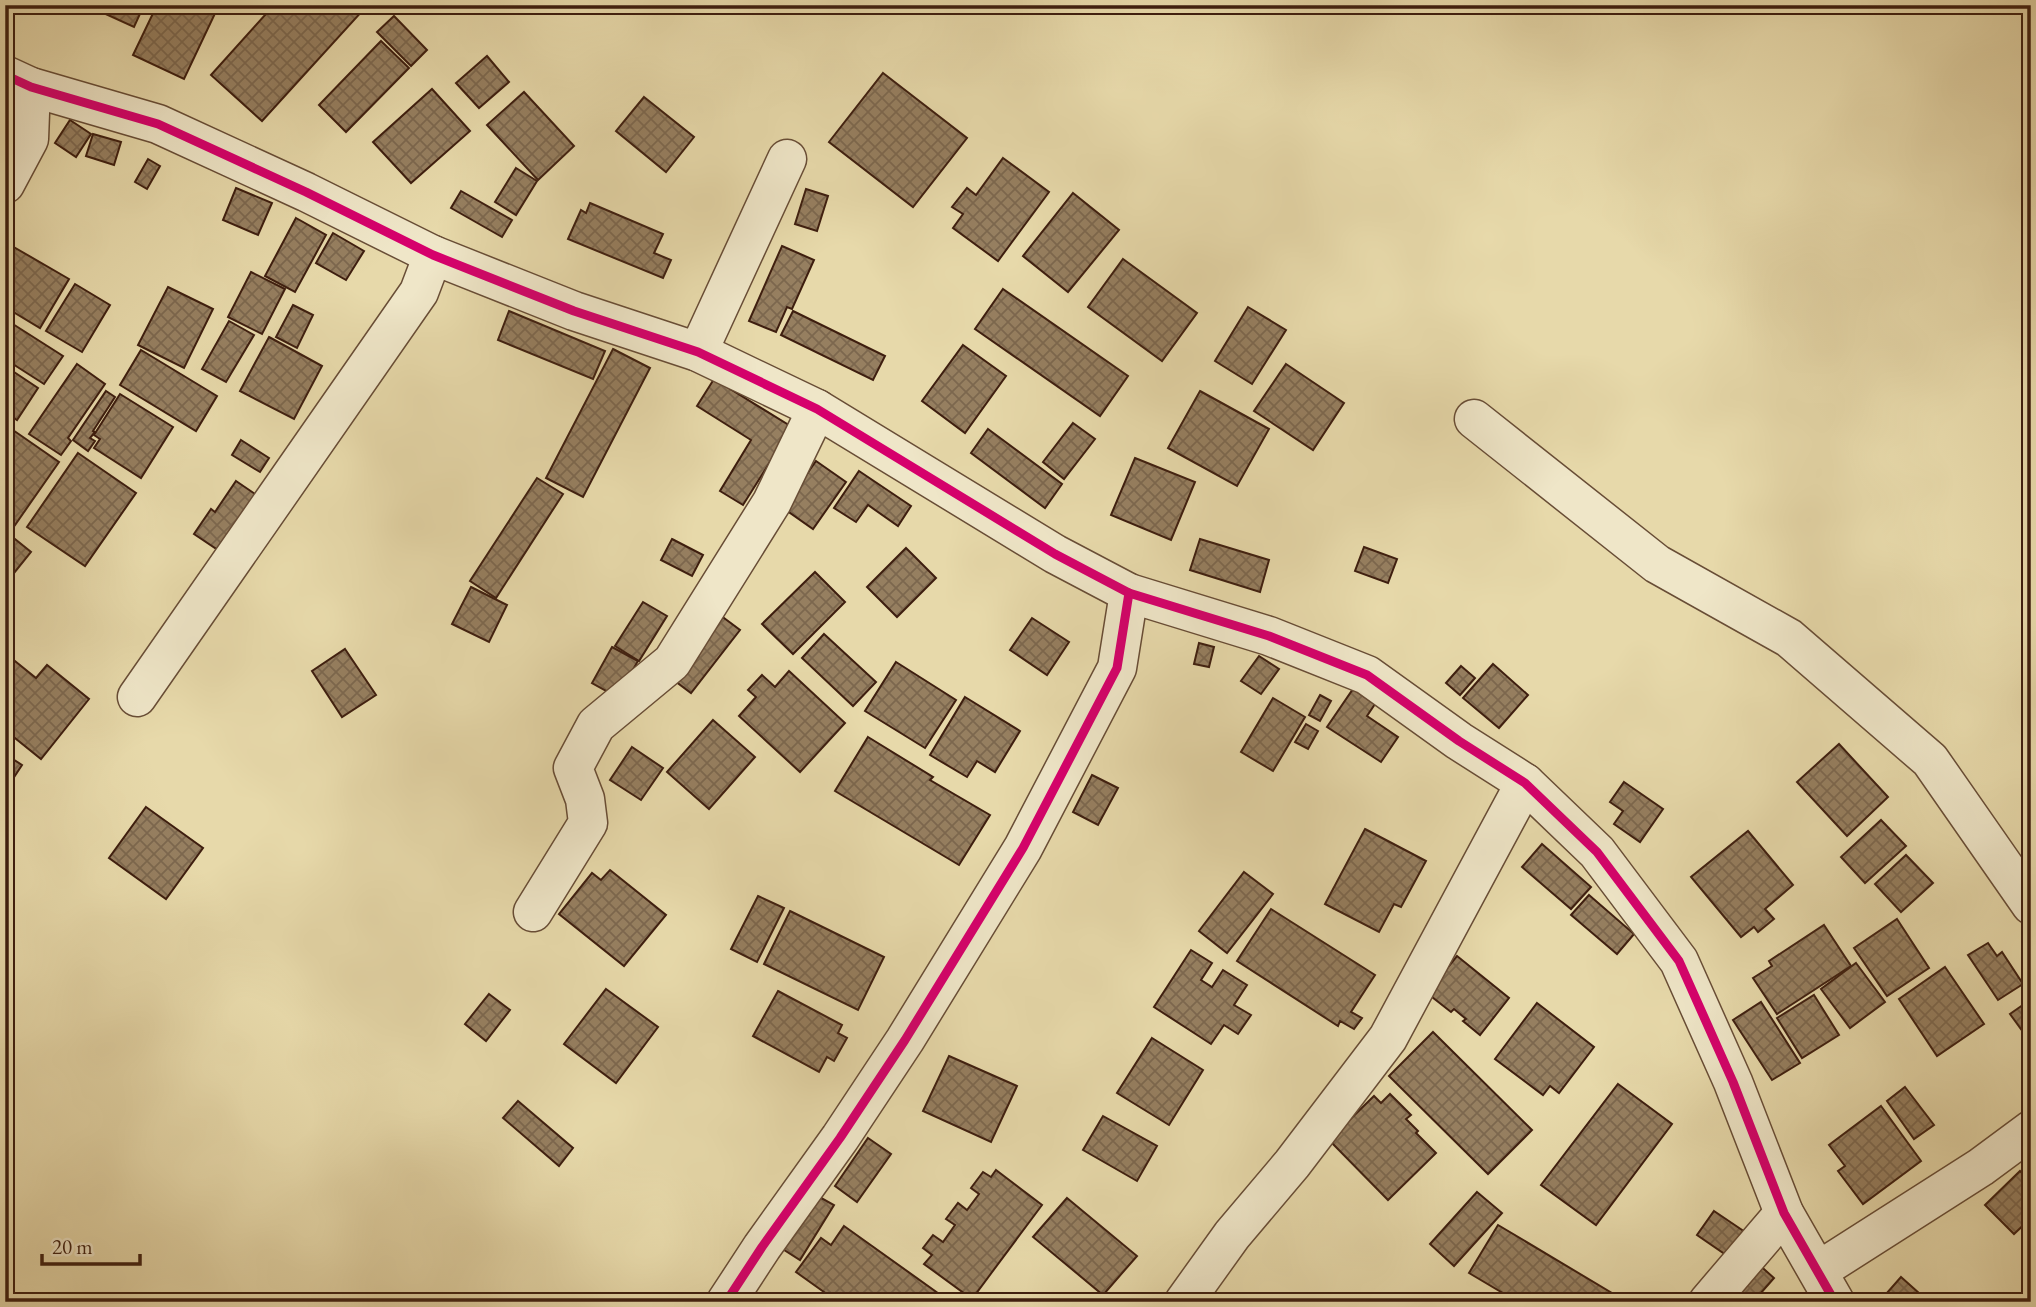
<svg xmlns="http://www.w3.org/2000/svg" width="2036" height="1307" viewBox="0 0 2036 1307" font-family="'EB Garamond',serif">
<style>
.building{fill:url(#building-cross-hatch);stroke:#3e1e0f;stroke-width:2}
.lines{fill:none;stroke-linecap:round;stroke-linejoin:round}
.minor-casing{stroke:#684d36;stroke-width:41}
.minor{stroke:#efe6c8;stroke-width:38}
.cycleway-casing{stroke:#efe6c8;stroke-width:13}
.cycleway{stroke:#d6006c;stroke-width:9}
</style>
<defs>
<pattern id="building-cross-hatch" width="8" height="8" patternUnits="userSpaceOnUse" patternTransform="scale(1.75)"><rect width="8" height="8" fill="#967f60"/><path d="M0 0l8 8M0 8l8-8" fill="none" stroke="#7c674e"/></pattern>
</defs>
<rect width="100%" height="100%" fill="#e7d9aa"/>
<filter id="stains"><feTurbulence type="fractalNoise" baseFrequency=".00286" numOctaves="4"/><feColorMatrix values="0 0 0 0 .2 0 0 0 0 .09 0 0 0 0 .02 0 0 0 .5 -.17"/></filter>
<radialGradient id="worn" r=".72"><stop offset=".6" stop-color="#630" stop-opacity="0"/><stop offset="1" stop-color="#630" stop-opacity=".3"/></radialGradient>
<g class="building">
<path d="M102,5H144L134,27L99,11Z"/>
<path d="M157,5H219L184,79L133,55Z"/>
<path d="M274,5H361L365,8L262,121L211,75Z"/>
<path d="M394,16L427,50L411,66L377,32Z"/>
<path d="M381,41L409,68L346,132L319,105Z"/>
<path d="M487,56L509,82L479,108L456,83Z"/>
<path d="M883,73L967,138L913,207L829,142Z"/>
<path d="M432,89L470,131L411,183L373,142Z"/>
<path d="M524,92L574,146L538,180L487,125Z"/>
<path d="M644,97L694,137L666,172L616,131Z"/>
<path d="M70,120L91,134L76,157L55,143Z"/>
<path d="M93,134L121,142L114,165L86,156Z"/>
<path d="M1003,158L1049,192L998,261L953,228L963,214L952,207L967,188L976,195Z"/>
<path d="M148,159L160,166L147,189L135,182Z"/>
<path d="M516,168L537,181L516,215L495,202Z"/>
<path d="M236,188L272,203L258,235L223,220Z"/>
<path d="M806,189L828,196L817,231L795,224Z"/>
<path d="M461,191L512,220L502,237L451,208Z"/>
<path d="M1073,193L1119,230L1068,292L1023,256Z"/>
<path d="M590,203L663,234L654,253L671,260L663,278L568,239L581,210L586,213Z"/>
<path d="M296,218L326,235L295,292L265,276Z"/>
<path d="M333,233L364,251L346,280L316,263Z"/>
<path d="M5,242L69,279L40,328L5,307Z"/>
<path d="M782,246L814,260L792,309L787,307L776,332L749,321Z"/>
<path d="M1123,259L1197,313L1162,361L1088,307Z"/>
<path d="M251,272L285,289L262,334L228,317Z"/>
<path d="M75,284L110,305L82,352L46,331Z"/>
<path d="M168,287L213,309L184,368L138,345Z"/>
<path d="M1003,289L1128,376L1100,416L975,329Z"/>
<path d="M293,305L313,315L297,348L276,337Z"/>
<path d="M1248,307L1286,330L1252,384L1215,361Z"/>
<path d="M509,311L605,351L593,379L498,340Z"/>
<path d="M793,311L885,356L873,380L781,335Z"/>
<path d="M5,319L63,356L44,384L5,359Z"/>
<path d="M229,321L254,335L226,382L202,369Z"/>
<path d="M269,337L322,366L294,419L240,391Z"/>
<path d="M963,345L1006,376L965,433L922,401Z"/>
<path d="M613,349L650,368L583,497L546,478Z"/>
<path d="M141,350L217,396L196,431L120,385Z"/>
<path d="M77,364L105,384L68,438L71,441L61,455L29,434Z"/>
<path d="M1286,364L1344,403L1313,450L1254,411Z"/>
<path d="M5,366L38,388L17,420L5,412Z"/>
<path d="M714,379L792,427L743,505L720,491L751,440L697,406Z"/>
<path d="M106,391L115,397L93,431L95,432L90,438L95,441L88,451L73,440Z"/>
<path d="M1200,391L1269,429L1237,486L1168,448Z"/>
<path d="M120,394L173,427L141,478L94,448L100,439L94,435Z"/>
<path d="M1073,423L1095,439L1064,479L1043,462Z"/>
<path d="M10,428L59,462L15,525L5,518V435Z"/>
<path d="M988,429L1062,484L1045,508L971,453Z"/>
<path d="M241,440L269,458L260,472L232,455Z"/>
<path d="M78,453L136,493L85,566L27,527Z"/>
<path d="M1135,458L1195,482L1171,540L1111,515Z"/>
<path d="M816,461L846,482L813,529L783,508Z"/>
<path d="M859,471L911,506L898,526L868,505L856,522L834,508Z"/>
<path d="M537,478L563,494L496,598L470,581Z"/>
<path d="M236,481L258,496L221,552L194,534L211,509L215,512Z"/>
<path d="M5,531L31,552L14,573L10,570L5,577Z"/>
<path d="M672,539L703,555L692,576L661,560Z"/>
<path d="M1200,539L1269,560L1260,592L1190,570Z"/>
<path d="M1364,547L1397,559L1388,583L1355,571Z"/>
<path d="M906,548L936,578L897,617L867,587Z"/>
<path d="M815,572L845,602L793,654L762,624Z"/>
<path d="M471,587L507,605L489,642L452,624Z"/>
<path d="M643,602L667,616L639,661L615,646Z"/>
<path d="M720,615L740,630L691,693L671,678Z"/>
<path d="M1032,618L1069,642L1047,675L1010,650Z"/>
<path d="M824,634L876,682L853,706L802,658Z"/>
<path d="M1199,643L1214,647L1209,667L1194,664Z"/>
<path d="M612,647L638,661L617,697L592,683Z"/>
<path d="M345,649L376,695L342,717L312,671Z"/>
<path d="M5,653L36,678L47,665L89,699L41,759L5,730Z"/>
<path d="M1259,656L1279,669L1261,694L1241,681Z"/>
<path d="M896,662L956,700L925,748L865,711Z"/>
<path d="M1493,664L1528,695L1499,728L1463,698Z"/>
<path d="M1461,666L1475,678L1460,695L1446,683Z"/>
<path d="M789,671L845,723L800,772L739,716L756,697L748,690L762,675L775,687Z"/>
<path d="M1353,689L1375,704L1367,716L1398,737L1381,762L1327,727Z"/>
<path d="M1320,695L1331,701L1320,721L1309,715Z"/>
<path d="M965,697L1020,731L995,772L977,761L967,777L930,755Z"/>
<path d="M1273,698L1305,717L1273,771L1241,752Z"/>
<path d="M713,720L755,757L709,809L667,772Z"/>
<path d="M1306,724L1318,731L1308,749L1295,742Z"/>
<path d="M868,737L933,777L930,780L990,815L959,865L835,791Z"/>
<path d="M1839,744L1888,797L1847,836L1797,782Z"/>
<path d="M632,747L663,768L641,800L610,780Z"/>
<path d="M5,754L22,765L5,791Z"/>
<path d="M1092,775L1118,788L1098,825L1073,812Z"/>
<path d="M1624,782L1663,809L1640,842L1614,824L1623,811L1610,802Z"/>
<path d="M146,807L203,848L166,899L109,858Z"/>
<path d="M1881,820L1906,846L1865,883L1841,857Z"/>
<path d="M1365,829L1426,861L1401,907L1394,904L1379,932L1325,904Z"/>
<path d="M1748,831L1793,885L1765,909L1774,919L1758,932L1754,927L1741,937L1691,877Z"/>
<path d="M1542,844L1591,887L1571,909L1522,867Z"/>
<path d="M1906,855L1933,883L1901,912L1875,884Z"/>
<path d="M610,870L666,915L624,966L559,914L592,873L601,880Z"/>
<path d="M1244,872L1273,894L1227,953L1199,931Z"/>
<path d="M1589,895L1634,934L1617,954L1571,915Z"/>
<path d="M758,896L784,908L757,962L731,949Z"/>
<path d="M1271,909L1375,975L1351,1012L1362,1018L1354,1029L1340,1021L1338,1026L1237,961Z"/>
<path d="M790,911L884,957L858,1010L764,964Z"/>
<path d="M1897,919L1929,968L1887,996L1854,948Z"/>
<path d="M1824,925L1851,966L1777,1014L1753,978L1772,966L1769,961Z"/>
<path d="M1988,943L1997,956L2002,952L2023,984L1998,1000L1968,955Z"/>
<path d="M1191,950L1212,963L1201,980L1212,987L1223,970L1247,985L1234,1005L1251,1015L1238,1034L1224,1025L1211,1044L1154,1007Z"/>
<path d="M1457,956L1509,998L1480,1035L1463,1021L1466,1019L1454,1009L1451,1012L1427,993Z"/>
<path d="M1856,963L1885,1002L1850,1028L1821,989Z"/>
<path d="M1945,967L1984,1024L1937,1056L1899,999Z"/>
<path d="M606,989L658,1027L616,1083L564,1044Z"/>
<path d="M778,991L842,1025L838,1033L847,1038L834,1061L827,1057L819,1072L753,1036Z"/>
<path d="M489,994L510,1010L486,1041L465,1024Z"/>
<path d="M1814,995L1839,1035L1802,1058L1777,1018Z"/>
<path d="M1761,1002L1800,1063L1772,1080L1733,1020Z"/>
<path d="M2027,1002L2031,1007V1043L2010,1014Z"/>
<path d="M1537,1003L1594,1047L1559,1093L1550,1086L1543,1095L1495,1059Z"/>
<path d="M1433,1032L1532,1130L1488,1174L1389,1076Z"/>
<path d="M1152,1038L1203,1070L1169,1125L1117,1093Z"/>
<path d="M949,1056L1017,1086L991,1142L923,1111Z"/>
<path d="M1618,1084L1672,1124L1596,1225L1541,1185Z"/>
<path d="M1905,1087L1934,1125L1914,1139L1887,1101Z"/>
<path d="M1390,1094L1411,1115L1406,1119L1418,1131L1416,1133L1436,1153L1388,1200L1329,1140L1374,1096L1381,1103Z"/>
<path d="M518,1101L573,1148L559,1166L503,1118Z"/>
<path d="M1881,1106L1921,1161L1863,1204L1838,1171L1845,1166L1829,1145Z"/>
<path d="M1103,1116L1157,1146L1137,1181L1083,1150Z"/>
<path d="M868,1138L891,1154L857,1202L835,1186Z"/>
<path d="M996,1170L1042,1205L972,1299L924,1264L932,1255L923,1248L933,1235L943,1242L955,1225L946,1219L958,1203L967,1210L979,1194L971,1188L983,1172L991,1177Z"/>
<path d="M2020,1171L2031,1182V1218L2014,1234L1985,1205Z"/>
<path d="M1477,1192L1502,1213L1454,1266L1430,1244Z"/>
<path d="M814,1194L834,1205L800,1260L781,1248Z"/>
<path d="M1067,1198L1137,1256L1103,1295L1033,1237Z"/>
<path d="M1714,1211L1748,1234L1732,1259L1697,1235Z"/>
<path d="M1498,1225L1622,1299L1620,1302H1518L1469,1273Z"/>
<path d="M844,1226L949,1301L838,1302L796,1272L821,1238L831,1245Z"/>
<path d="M1756,1262L1774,1278L1753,1302H1740L1729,1292Z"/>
<path d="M1901,1277L1929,1302H1879Z"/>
</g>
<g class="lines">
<g class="minor-casing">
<g id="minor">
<path d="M5,75L31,87L158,124L306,192L433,255L574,311L698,352L817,409L1055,554L1129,593L1269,636L1367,675L1459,741L1525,783L1597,852L1679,961L1733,1082L1784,1213L1835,1302"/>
<path d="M5,184L29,139L31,87"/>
<path d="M698,352L787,159"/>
<path d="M1474,419L1657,564L1789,638L1930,760L2031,905"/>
<path d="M137,697L419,292L433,255"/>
<path d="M533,912L588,823L585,799L573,768L596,725L672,662L772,502L817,409"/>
<path d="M1818,1271L1981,1167L2031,1130"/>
<path d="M726,1302L762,1247L840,1138L905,1040L1023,848L1117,668L1129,593"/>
<path d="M1184,1302L1232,1235L1292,1164L1388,1038L1525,783"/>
<path d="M1708,1302L1784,1213"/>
</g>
</g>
<use href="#minor" class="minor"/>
<g class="cycleway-casing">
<g id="cycleway">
<path d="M5,75L31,87L158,124L306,192L433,255L574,311L698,352L817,409L1055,554L1129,593L1269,636L1367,675L1459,741L1525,783L1597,852L1679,961L1733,1082L1784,1213L1835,1302"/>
<path d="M726,1302L762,1247L840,1138L905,1040L1023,848L1117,668L1129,593"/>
</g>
</g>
<use href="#cycleway" class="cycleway"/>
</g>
<rect width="2036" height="1307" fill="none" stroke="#e7d9aa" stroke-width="28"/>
<rect x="7" y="7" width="2022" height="1293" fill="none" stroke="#3e1e0f" stroke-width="3.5"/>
<rect x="14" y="14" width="2008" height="1279" fill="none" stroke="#3e1e0f" stroke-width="2"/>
<path d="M42 1254v10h98v-10" fill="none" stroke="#3e1e0f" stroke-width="3.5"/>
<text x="52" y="1254" font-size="21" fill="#3e1e0f" stroke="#efe6c8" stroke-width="5" paint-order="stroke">20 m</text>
<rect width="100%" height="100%" filter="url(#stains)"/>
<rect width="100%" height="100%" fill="url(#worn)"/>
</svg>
